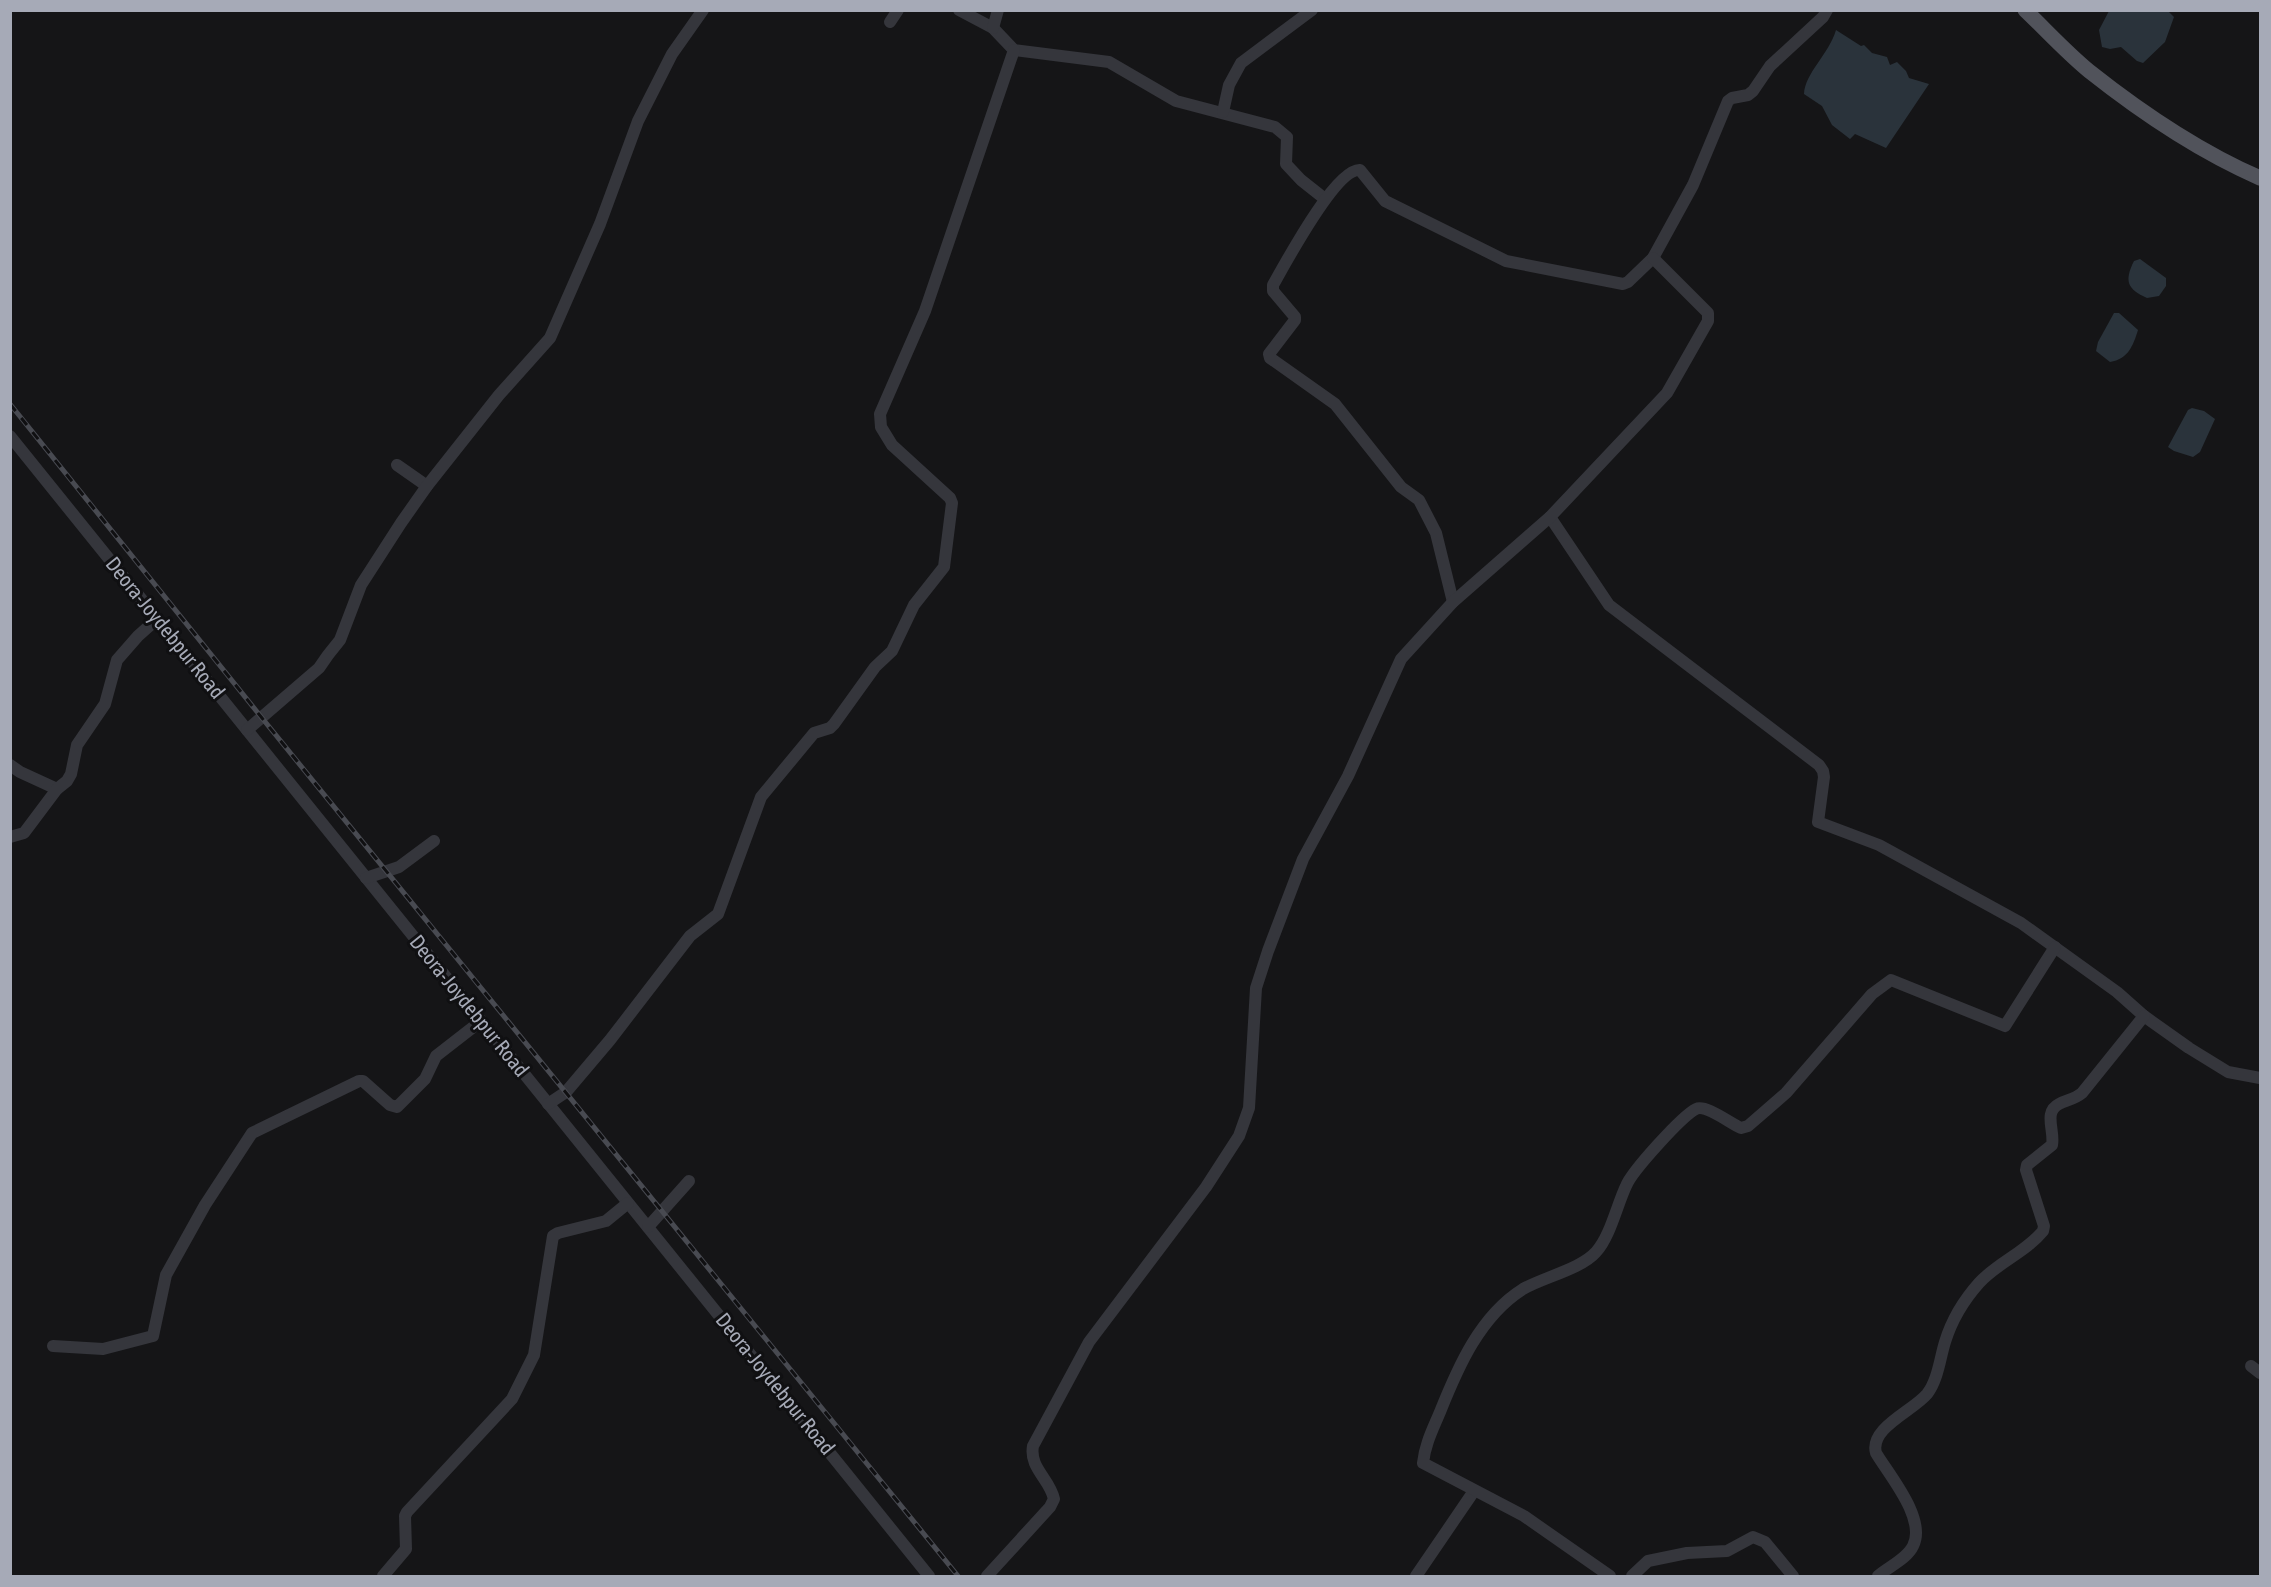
<svg xmlns="http://www.w3.org/2000/svg" width="2271" height="1587" viewBox="0 0 2271 1587" font-family="'Asap Condensed',sans-serif">
<style>
.water{fill:#2a333b}
.lines{fill:none;stroke-linecap:round;stroke-linejoin:round}
.minor{stroke:#35363c;stroke-width:12}
.major{stroke:#51535b;stroke-width:15}
.rail-casing{stroke:#484a51;stroke-width:5}
.rail{stroke:#101012;stroke-width:3;stroke-dasharray:9;stroke-linecap:butt}
.labels{text-anchor:middle;stroke-width:6;stroke-linejoin:round;paint-order:stroke}
.street-label{font-size:21px;fill:#a6aab7;stroke:#101012}
</style>
<rect width="100%" height="100%" fill="#151517"/>
<g class="water">
<path d="M2109,11H2168L2174,17L2165,42L2143,63L2137,61L2121,47L2110,49L2102,47L2099,30Z"/>
<path d="M1836,30L1861,46L1864,45L1872,53L1887,57L1890,65L1897,62L1906,71L1909,78L1929,84L1886,148L1855,134L1850,139L1832,125L1822,106L1804,94C1805,73 1829,54 1836,30Z"/>
<path d="M2140,259L2166,278V286L2159,296L2147,298C2127,289 2124,281 2134,261Z"/>
<path d="M2114,313H2119L2138,330C2133,346 2128,359 2110,362L2096,351L2098,342Z"/>
<path d="M2192,408L2204,411L2215,419L2200,452L2193,457L2174,451L2168,447L2188,410Z"/>
</g>
<g class="lines">
<g class="minor">
<path d="M959,10L993,28L1014,50L1109,62L1176,101L1275,127L1287,137L1286,164L1301,180L1325,199"/>
<path d="M890,22L898,10"/>
<path d="M993,28L998,10"/>
<path d="M1223,112L1229,85L1241,63L1312,10"/>
<path d="M10,436L929,1576"/>
<path d="M397,465L427,486"/>
<path d="M1550,517L1609,605L1819,765L1823,771L1824,777L1818,822L1879,845L2021,923L2117,992L2144,1016L2189,1048L2228,1072L2260,1078"/>
<path d="M1453,602L1436,533L1419,500L1401,487L1335,404L1270,358L1269,354L1295,320V317L1273,291V285C1285,264 1336,168 1360,170L1385,201L1506,261L1623,284L1628,282L1653,258L1693,185L1728,101L1732,98L1748,95L1753,91L1770,66L1823,17L1827,10"/>
<path d="M247,730L319,668L328,655L340,640L361,585L401,523L427,486L499,395L550,338L600,224L638,121L672,54L703,10"/>
<path d="M10,765L20,772L57,789"/>
<path d="M10,837L24,833L57,789L67,781L71,774L77,745L105,704L117,660L138,636L157,619"/>
<path d="M366,878L399,867L434,841"/>
<path d="M548,1104L566,1092L610,1040L690,936L718,914L761,797L814,733L830,728L834,724L875,667L892,651L914,605L944,567L952,503L950,498L892,445L881,427L880,414L925,311L1014,50"/>
<path d="M648,1227L689,1181"/>
<path d="M53,1346L103,1349L153,1336L166,1275L205,1205L252,1133L359,1081H363L390,1105L397,1107L425,1079L436,1056L481,1021"/>
<path d="M2251,1366L2260,1373"/>
<path d="M383,1576L406,1549L405,1516L407,1512L512,1399L534,1355L553,1236L558,1233L606,1221L628,1203"/>
<path d="M987,1576L1050,1507L1054,1499C1050,1479 1029,1468 1033,1446L1089,1342L1206,1187L1239,1136L1249,1108L1256,988L1268,951L1303,859L1348,776L1401,659L1453,602L1550,517L1667,393L1708,321V313L1653,258"/>
<path d="M1416,1576L1474,1491"/>
<path d="M1610,1576L1524,1516L1423,1463C1425,1444 1433,1429 1440,1412C1458,1367 1480,1316 1523,1289C1544,1277 1581,1269 1596,1252C1610,1237 1617,1205 1626,1186C1632,1171 1682,1116 1696,1109C1706,1104 1731,1124 1741,1128L1748,1126L1786,1093L1872,994L1891,980L2005,1026L2055,947"/>
<path d="M1632,1576L1648,1561L1687,1553L1727,1551L1753,1537L1765,1542L1793,1576"/>
<path d="M1878,1576C1888,1567 1907,1559 1913,1546C1927,1519 1889,1475 1876,1453C1869,1428 1913,1411 1927,1394C1938,1380 1940,1358 1945,1342C1952,1319 1963,1301 1979,1283C1997,1263 2026,1252 2043,1231L2044,1226L2026,1170L2027,1165L2052,1145C2055,1131 2043,1112 2059,1104C2067,1100 2075,1099 2082,1093L2144,1016"/>
</g>
<path class="major" d="M2025,10C2046,30 2066,52 2089,71C2142,113 2198,151 2260,178"/>
<g class="rail-casing">
<path id="rail" d="M10,404L262,718L958,1576"/>
</g>
<use href="#rail" class="rail"/>
</g>
<g class="labels">
<g class="street-label">
<text transform="translate(165 628) rotate(51)" y="7">Deora-Joydebpur Road</text>
<text transform="translate(469 1006) rotate(51)" y="7">Deora-Joydebpur Road</text>
<text transform="translate(775 1384) rotate(51)" y="7">Deora-Joydebpur Road</text>
</g>
</g>
<rect width="2271" height="1587" fill="none" stroke="#a6aab7" stroke-width="24"/>
</svg>
